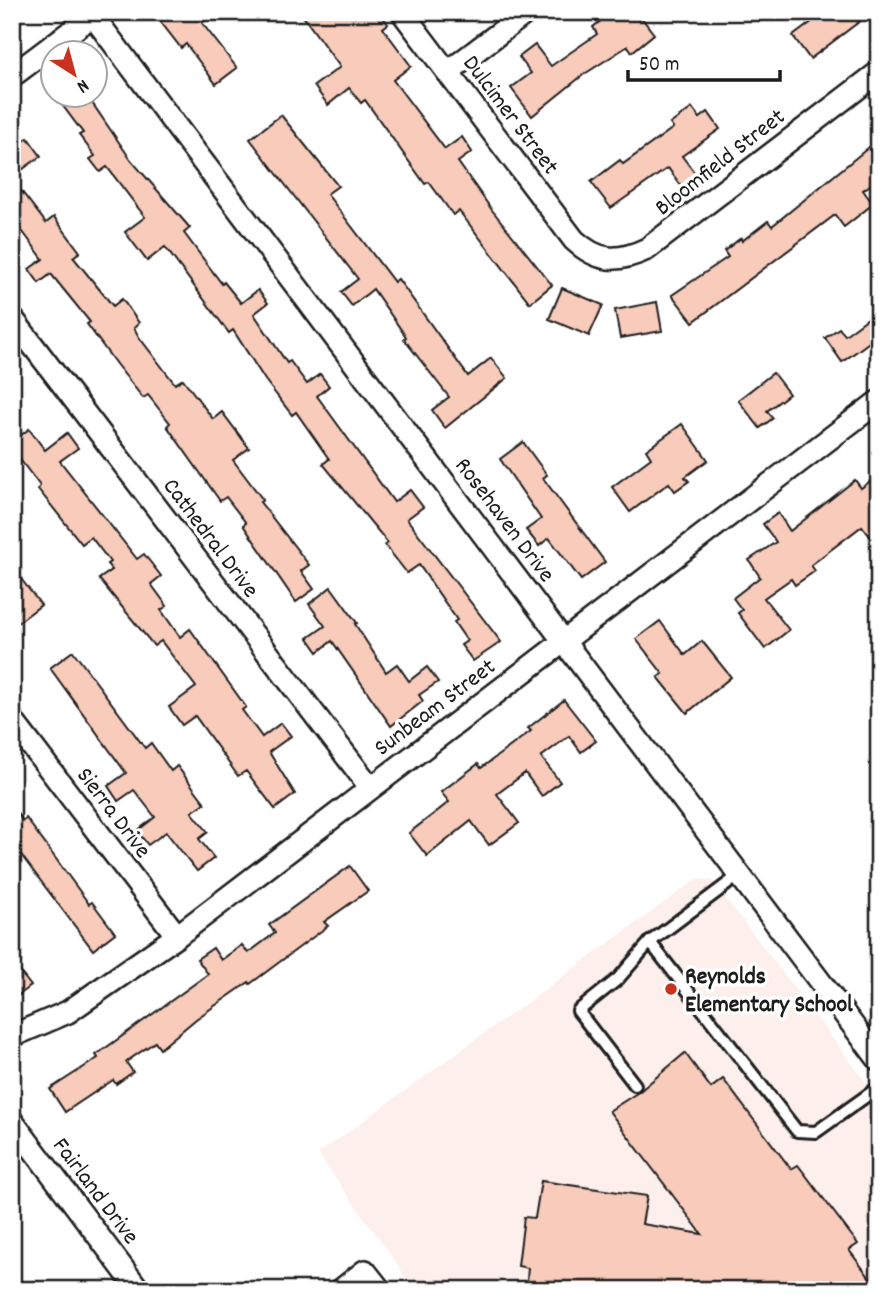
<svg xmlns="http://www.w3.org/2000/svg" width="891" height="1302" viewBox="0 0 891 1302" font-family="Dekko,sans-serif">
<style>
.built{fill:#fdefeb}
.building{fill:#f8cbbb;stroke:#1c1c1c;stroke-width:2}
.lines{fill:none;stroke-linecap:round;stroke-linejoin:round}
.service-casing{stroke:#1c1c1c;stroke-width:16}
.minor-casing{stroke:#1c1c1c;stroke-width:26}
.service{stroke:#fff;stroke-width:10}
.minor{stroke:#fff;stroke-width:21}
.poi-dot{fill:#c8321e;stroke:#fff;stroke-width:2.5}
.labels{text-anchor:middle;stroke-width:7;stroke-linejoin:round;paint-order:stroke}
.street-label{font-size:24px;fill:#1c1c1c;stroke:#fff}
.poi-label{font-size:24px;font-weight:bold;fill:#1c1c1c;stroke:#fff;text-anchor:start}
</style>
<rect width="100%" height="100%" fill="#fff"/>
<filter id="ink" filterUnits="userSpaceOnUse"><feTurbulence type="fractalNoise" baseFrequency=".0143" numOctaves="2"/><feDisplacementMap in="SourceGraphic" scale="14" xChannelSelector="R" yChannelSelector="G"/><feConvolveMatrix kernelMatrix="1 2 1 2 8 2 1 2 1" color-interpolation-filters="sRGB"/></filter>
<g filter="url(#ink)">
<path class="built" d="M697,879L712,880L879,1099V1290H412L394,1259L318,1154Z"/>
<g class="building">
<path d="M153,12H216L202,23L237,68L216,84L186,44L181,48Z"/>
<path d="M300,12H379L388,24L383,28L411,66L393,80L445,149L462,137L472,152L458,162L492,210L552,285L530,303L459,211L453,215L429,182L425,184L365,100L361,103L349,88L328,105L314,86L340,67Z"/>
<path d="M612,12H637L654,34L632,52L628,46L583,75L532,116L511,88L531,73L519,57L535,45L551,66L597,34L593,27Z"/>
<path d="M825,12H872L810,59L793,36Z"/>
<path d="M54,94H86L131,160L190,228L184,233L222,284L224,282L241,303L258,290L268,303L254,314L287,363L290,361L307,384L320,374L329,386L317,396L394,502L410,490L423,507L407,519L501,642L473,661L461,645L467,641L454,622L457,620L419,565L407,573L385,545L388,543L323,464L329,459L296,412L292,415L265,380L233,330L229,333L165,247L147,261L125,232L145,217L107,167L100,172L90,159L95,156L79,135L83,133Z"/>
<path d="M692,108L700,118L708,112L720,129L682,156L697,176L682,187L668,168L611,208L591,182L620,160L623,164L673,128L670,124Z"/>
<path d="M281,115L338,186L327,194L394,282L398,279L468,376L491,358L507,378L445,428L432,410L449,397L404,339L406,337L373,289L352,306L341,292L358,279L250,139Z"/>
<path d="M28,138L41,156L12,177V149Z"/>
<path d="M879,139V179L863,190L873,204L844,227L835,215L693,322L672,295L728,257L724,251L741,238L742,241L768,221L772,226Z"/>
<path d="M12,179L46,223L54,217L80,252L73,257L113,306L122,299L139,323L134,328L139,337L175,384L183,379L213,419L222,412L249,448L233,460L263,500L260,502L309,565L301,571L314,589L296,602L243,525L246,523L226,497L220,501L167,426L170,423L148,395L143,398L116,364L87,324L90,322L51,274L39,283L29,269L43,259L23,232L20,234L12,224Z"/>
<path d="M562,288L603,305L589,336L549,319Z"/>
<path d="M657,302L662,331L620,338L615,310Z"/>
<path d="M879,310V335L842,362L825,338L839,328L845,335Z"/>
<path d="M773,373L789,394L767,411L773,418L760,428L738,400Z"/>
<path d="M682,424L708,460L685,477L689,481L675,491L669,483L630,512L612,487L651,458L646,450Z"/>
<path d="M29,429L45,450L67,433L78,448L60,461L137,559L144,554L161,576L151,584L167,606L161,610L180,637L190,629L246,707L242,710L262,737L281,723L291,736L269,752L295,794L275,809L246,771L238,776L195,716L182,725L169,707L196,687L161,641L154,646L99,579L112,570L107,564L110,562L91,537L82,544L38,489L40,486L12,449V442Z"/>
<path d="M523,442L547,475L543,478L605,562L581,580L549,538L539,546L526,530L541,519L500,459Z"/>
<path d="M879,475V548L862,526L811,565L815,571L795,585L791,579L764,598L789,630L765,649L738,613L742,610L733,598L760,577L749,560L776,542L763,524L778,513L790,531L855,480L861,488Z"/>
<path d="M12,567L41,605L12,627Z"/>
<path d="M331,587L357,623L355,624L386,672L397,664L409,681L427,667L438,682L419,695L423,701L391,726L332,641L318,652L308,638L325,626L309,604Z"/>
<path d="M660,621L685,655L702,641L731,677L687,713L658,677L663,674L636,639Z"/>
<path d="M73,651L145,748L151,743L171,771L177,766L205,803L192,812L208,832L199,839L214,858L197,871L166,832L148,845L137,831L155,817L134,790L118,801L108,786L126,773L50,668Z"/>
<path d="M564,700L596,741L581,752L569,736L541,757L560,782L542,796L525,773L497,794L519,823L489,845L471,821L427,856L409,833L449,802L441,792L478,764L481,768L531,731L528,728Z"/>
<path d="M12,806L23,821L26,818L89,904L92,902L115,933L93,950L12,843Z"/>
<path d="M350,866L368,891L324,922L328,926L250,984L249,982L196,1019L160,1049L155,1042L126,1062L133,1072L116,1084L113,1080L65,1112L50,1089L98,1058L96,1055L208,974L197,959L213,948L221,960L242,945L248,953L275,933L269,925Z"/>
<path d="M12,962L31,986L12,1000Z"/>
<path d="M685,1053L711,1088L723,1079L791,1169L798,1165L858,1244L849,1250L879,1290H526L528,1268L518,1266L524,1217L535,1218L541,1181L647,1196L642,1224L702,1234L609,1111L640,1091Z"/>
</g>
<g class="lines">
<g class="service-casing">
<g id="service">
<path d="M650,942L797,1131L816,1132L879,1087"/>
<path d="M635,1085L578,1011L618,979L650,942L738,876"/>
</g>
</g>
<g class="minor-casing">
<g id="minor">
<path d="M90,12L879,1060"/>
<path d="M402,12L574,240C598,262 617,263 647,249L879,72"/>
<path d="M448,72L527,12"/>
<path d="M12,76L97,12"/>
<path d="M12,318L370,787"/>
<path d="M12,720L177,936"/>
<path d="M12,1036L68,1012L177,936L879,401"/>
<path d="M12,1121L139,1290"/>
<path d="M341,1290L365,1271L380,1290"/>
</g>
</g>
<use href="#service" class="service"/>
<use href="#minor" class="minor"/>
</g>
</g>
<circle class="poi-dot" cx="671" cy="989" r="7"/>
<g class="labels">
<g class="street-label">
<text transform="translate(512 114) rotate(53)" y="8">Dulcimer Street</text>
<text transform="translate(719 161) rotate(-38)" y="8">Bloomfield Street</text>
<text transform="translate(506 519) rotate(53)" y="8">Rosehaven Drive</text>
<text transform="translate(212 537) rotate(53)" y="8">Cathedral Drive</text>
<text transform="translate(434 706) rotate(-37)" y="8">Sunbeam Street</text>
<text transform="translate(115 812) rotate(53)" y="8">Sierra Drive</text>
<text transform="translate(97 1190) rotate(53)" y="8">Fairland Drive</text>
</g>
<g class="poi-label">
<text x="685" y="983">Reynolds<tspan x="685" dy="28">Elementary School</tspan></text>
</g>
</g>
<rect width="891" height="1302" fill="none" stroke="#fff" stroke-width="42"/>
<rect x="21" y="21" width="849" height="1260" fill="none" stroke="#1c1c1c" stroke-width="2.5" filter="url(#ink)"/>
<g transform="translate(74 74) rotate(144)"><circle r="33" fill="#ffffff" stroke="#a4a4a4" stroke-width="2"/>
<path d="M0-5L12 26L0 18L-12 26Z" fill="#c8321e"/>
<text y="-10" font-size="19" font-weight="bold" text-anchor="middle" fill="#1c1c1c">N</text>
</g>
<path d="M628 70v10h152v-10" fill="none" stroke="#1c1c1c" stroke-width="3.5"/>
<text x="639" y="70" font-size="21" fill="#1c1c1c" stroke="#ffffff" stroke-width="5" paint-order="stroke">50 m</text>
</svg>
